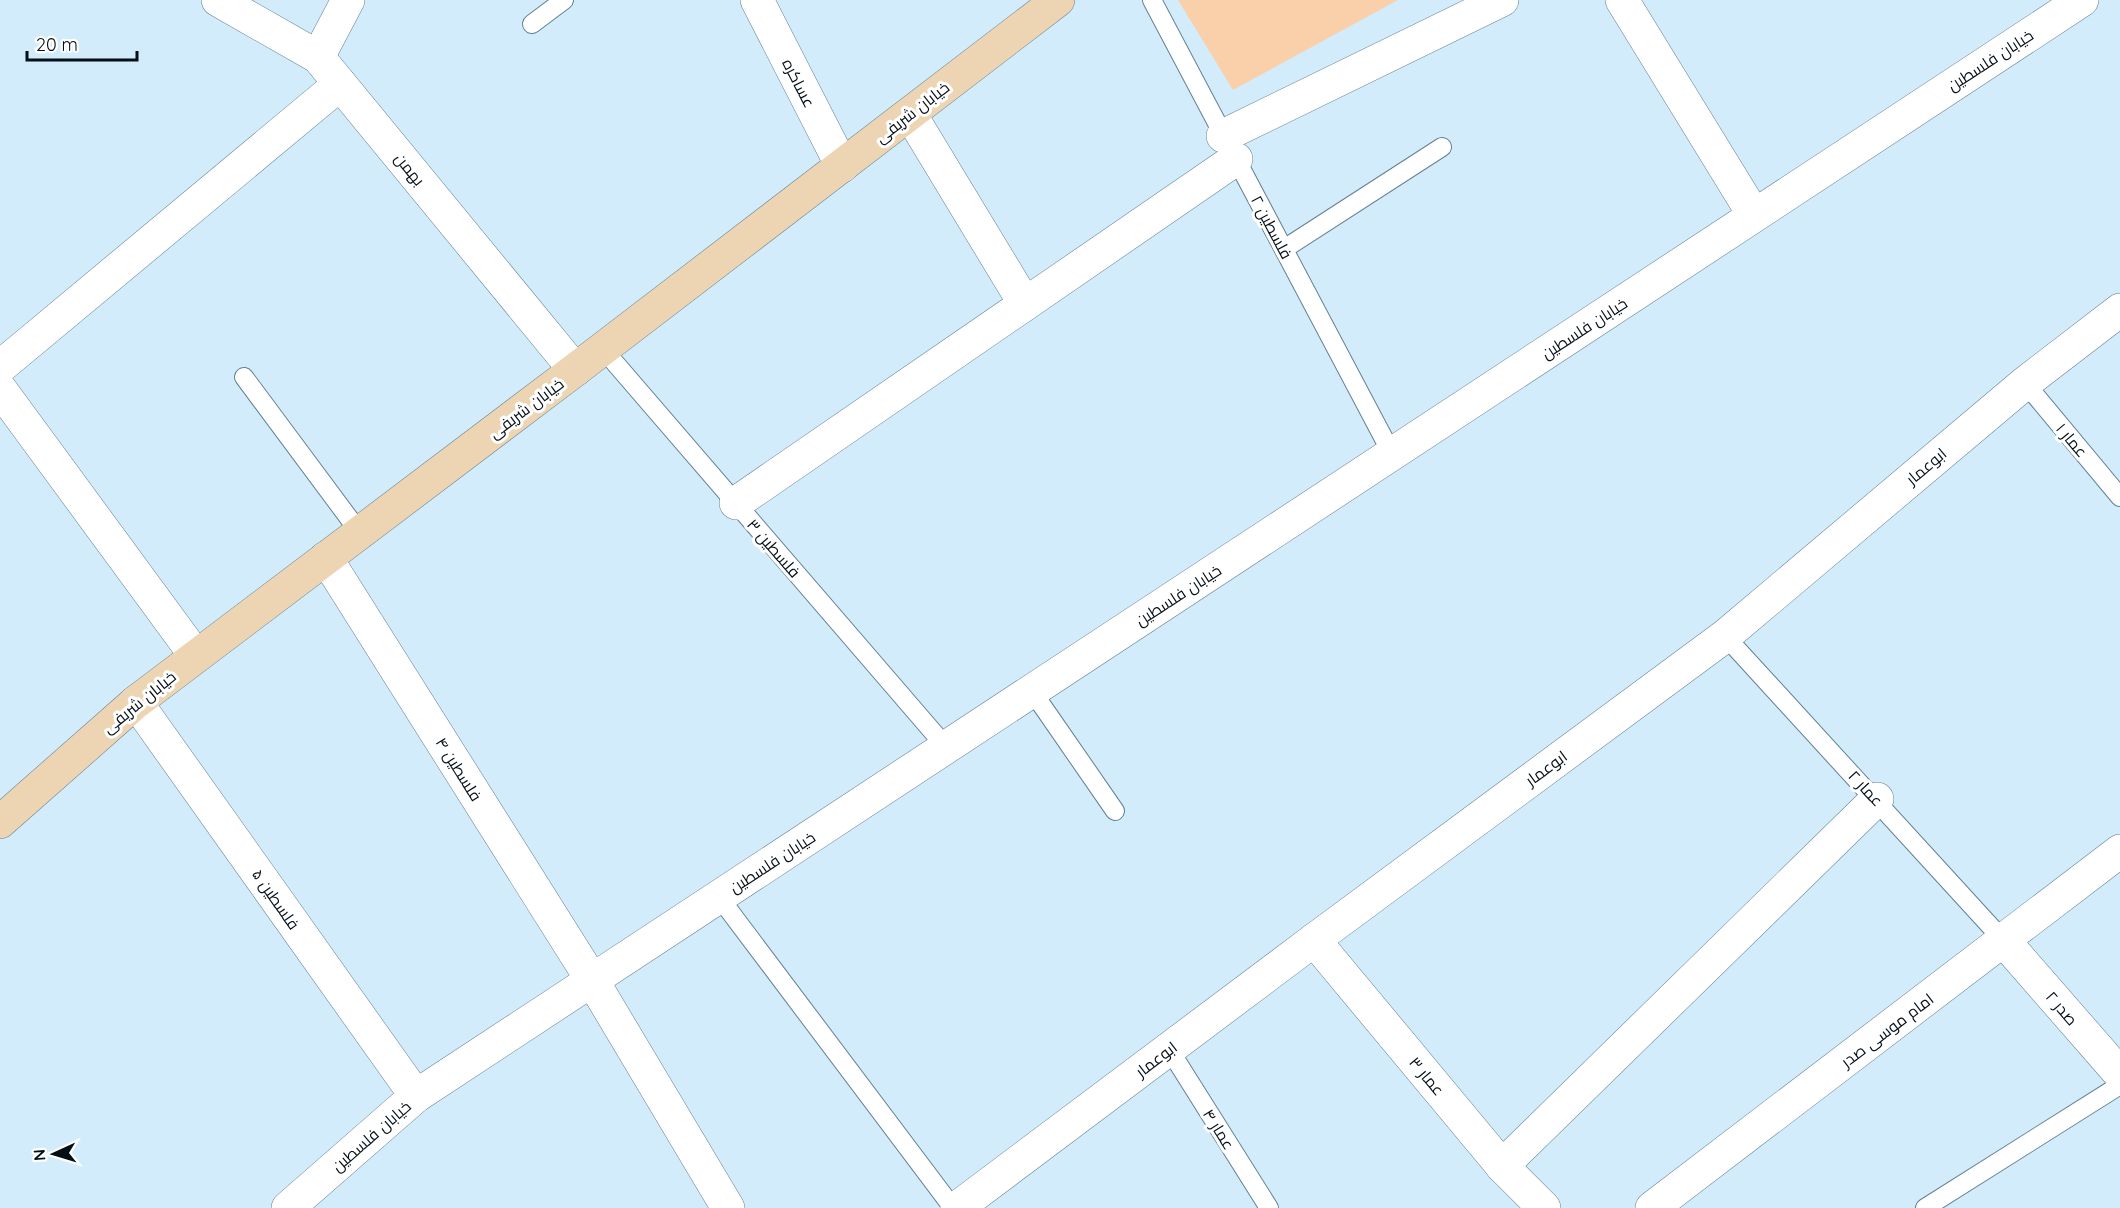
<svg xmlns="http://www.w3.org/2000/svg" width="2120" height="1208" viewBox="0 0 2120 1208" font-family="Quicksand,Cairo,sans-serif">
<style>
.green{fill:#f9d0aa}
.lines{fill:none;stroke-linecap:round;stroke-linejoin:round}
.lane-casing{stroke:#638192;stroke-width:20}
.street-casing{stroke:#638192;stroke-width:34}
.secondary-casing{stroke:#638192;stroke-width:34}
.lane{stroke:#fff;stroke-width:18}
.street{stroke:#fff;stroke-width:33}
.secondary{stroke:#edd5b3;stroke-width:33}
.labels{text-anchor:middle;stroke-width:6;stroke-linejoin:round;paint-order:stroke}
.street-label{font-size:16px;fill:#050f16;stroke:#fff}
</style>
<rect width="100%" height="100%" fill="#d2ecfb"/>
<path class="green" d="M1178,0H1398L1233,90Z"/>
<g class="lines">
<g class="lane-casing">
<g id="lane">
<path d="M1152,0L1392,454"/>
<path d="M532,24L564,0"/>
<path d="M1284,249L1442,147"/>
<path d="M603,349L946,747"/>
<path d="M244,377L360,533"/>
<path d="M2025,383L2120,497"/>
<path d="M1725,636L2004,941"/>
<path d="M1032,691L1115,811"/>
<path d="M719,897L953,1208"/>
<path d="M1169,1049L1269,1208"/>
<path d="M1925,1208L2120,1085"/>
</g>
</g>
<g class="street-casing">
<g id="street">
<path d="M218,0L318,57L575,370"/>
<path d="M757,0L842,166"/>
<path d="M1622,0L1754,215"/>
<path d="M318,57L348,0"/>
<path d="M910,114L1025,304"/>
<path d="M1223,136L1502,0"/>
<path d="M0,367L340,84"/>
<path d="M0,389L196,656"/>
<path d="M736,503L1236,159"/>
<path d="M326,558L592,980L728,1208"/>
<path d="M136,702L416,1096"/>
<path d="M1314,940L1502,1166L1544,1208"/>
<path d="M2004,941L2120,1074"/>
<path d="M1502,1166L1877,799"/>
<path d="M288,1208L416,1096L2082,0"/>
<path d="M957,1208L1314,940L1725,636L2025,383L2120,310"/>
<path d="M1652,1208L2120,851"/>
</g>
</g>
<g class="secondary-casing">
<path id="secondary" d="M0,822L136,702L575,370L1058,0"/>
</g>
<use href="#lane" class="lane"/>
<use href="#street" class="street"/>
<use href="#secondary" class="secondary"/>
</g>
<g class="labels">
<g class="street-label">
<text transform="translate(1990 60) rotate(-33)" y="6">خیابان فلسطین</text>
<text transform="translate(799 83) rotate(63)" y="6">عساکره</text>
<text transform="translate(912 112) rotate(-38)" y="6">خیابان شریفی</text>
<text transform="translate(410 169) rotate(51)" y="6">بهمن</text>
<text transform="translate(1272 227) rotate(62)" y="6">فلسطین ۲</text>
<text transform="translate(1584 328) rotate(-33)" y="6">خیابان فلسطین</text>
<text transform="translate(526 408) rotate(-37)" y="6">خیابان شریفی</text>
<text transform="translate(2072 440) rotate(50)" y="6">عمار ۱</text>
<text transform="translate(1926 466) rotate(-40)" y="6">ابوعمار</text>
<text transform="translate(774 548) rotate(49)" y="6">فلسطین ۳</text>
<text transform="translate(1178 595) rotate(-33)" y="6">خیابان فلسطین</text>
<text transform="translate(139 702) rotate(-39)" y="6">خیابان شریفی</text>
<text transform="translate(1546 768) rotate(-36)" y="6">ابوعمار</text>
<text transform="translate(459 769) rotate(58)" y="6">فلسطین ۴</text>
<text transform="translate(1866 788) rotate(47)" y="6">عمار ۲</text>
<text transform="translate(772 862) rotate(-33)" y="6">خیابان فلسطین</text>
<text transform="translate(276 899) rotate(55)" y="6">فلسطین ۵</text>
<text transform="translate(2062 1008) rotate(49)" y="6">صدر ۲</text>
<text transform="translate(1887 1030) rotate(-37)" y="6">امام موسی صدر</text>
<text transform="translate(1156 1059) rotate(-37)" y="6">ابوعمار</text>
<text transform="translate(1427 1076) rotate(50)" y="6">عمار ۳</text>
<text transform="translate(1219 1129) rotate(58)" y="6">عمار ۴</text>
<text transform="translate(371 1136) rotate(-41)" y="6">خیابان فلسطین</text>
</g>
</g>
<g transform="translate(54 1154) rotate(266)" stroke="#ffffff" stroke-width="4.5" paint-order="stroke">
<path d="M0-4.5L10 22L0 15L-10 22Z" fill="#050f16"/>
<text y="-9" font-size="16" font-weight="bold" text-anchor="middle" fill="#050f16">N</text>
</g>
<path d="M27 51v9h110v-9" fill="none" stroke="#050f16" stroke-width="3"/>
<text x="36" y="51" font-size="18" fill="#050f16" stroke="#ffffff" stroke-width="4.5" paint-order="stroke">20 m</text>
</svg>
